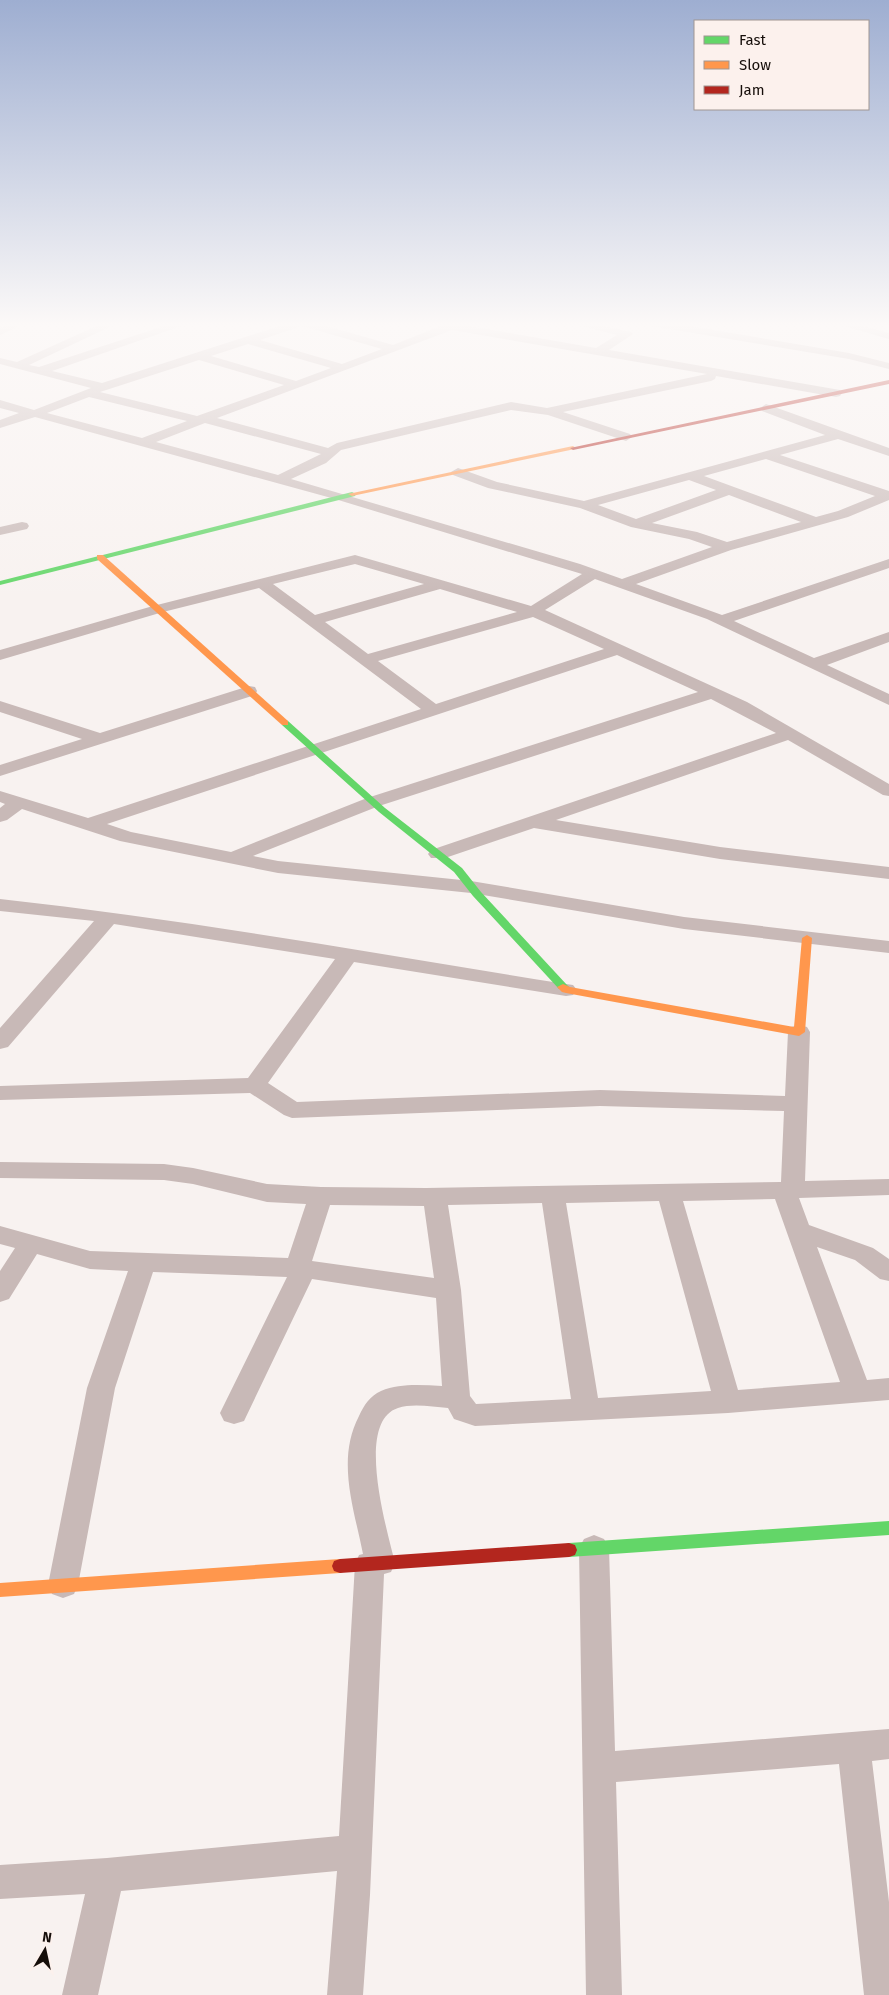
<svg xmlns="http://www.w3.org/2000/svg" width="889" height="1995" viewBox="0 0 889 1995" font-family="'Fira Sans',sans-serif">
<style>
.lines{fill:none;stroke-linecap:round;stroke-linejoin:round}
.street{fill:#c8b9b7;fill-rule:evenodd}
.fast{fill:#63d668;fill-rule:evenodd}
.slow{fill:#ff974d;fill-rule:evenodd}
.jam{fill:#b3261e;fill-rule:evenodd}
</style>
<rect width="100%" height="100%" fill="#f8f2f0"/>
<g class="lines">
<g class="street">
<path d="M11,323H26L0,335V328Z"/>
<path d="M103,323H118L29,365L39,367L173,323H190L52,371L102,383L289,323H316L393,345L438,327L427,323H452L596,348L617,335L569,323H591L631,332L633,334L609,350L840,390L842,393L840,396L836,397L716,376L715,379L711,381L563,412L630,434L632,437L626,441L548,415L511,410L341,450L326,463L291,479L580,564L622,579L712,547L689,539L631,527L580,508L488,488L453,475L451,472L458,468L497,482L584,501L825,435L762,411L760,408L766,404L889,448V456L838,439L780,455L889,491V500L848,517L731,550L636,584L722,615L889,559V568L734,621L814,658L889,632V642L827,665L889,694V705L707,619L595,579L545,610L747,702L889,784V796L883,795L788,740L556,820L720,847L889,867V879L720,859L534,828L445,858H431L428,854L431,850L776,733L711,699L379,806L253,856L278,861L471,881L684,917L889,941V953L684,929L471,893L278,873L120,841L22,809L7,820L0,822V808L5,804L0,802V791L88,818L421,709L259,588L163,612L0,660V650L153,606L355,555L531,606L582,574L335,499L35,417L0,428V420L19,413L0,408V400L34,410L91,388L0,364V358L17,362ZM302,326L382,349L342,364L260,340ZM452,330L707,374L547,408L511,402L337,443L328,448L217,418ZM248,344L331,368L296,381L211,356ZM199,360L284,385L197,416L100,392ZM89,397L187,421L142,438L47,413ZM205,423L321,454L278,475L156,442ZM766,459L875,496L838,511L816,517L704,476ZM689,480L716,490L636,519L598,505ZM729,495L801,522L727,542L697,532L652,523ZM355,564L424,584L315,615L273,584ZM440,589L517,612L368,654L325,622ZM533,617L604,649L436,704L378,661ZM617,655L698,692L367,798L231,852L131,832L107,824Z"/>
<path d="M646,323H672L849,353L889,363V369L849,359L651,326Z"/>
<path d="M833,323H852L889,333V339Z"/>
<path d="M22,522L27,523L29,526L27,529L0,535V527Z"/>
<path d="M249,686L255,687L257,691L255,695L0,776V765L82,739L0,712V701L100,733Z"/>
<path d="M0,899C190,920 378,954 566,984L573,985L577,990L573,995L566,996L354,962L268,1083L297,1102L600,1090L785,1096L788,1032L791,1027L799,1025L807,1027L810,1032L805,1181L889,1179V1195L799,1198L809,1225L873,1248L889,1259V1281L880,1279L855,1260L817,1247L867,1380L889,1378V1400L728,1413L475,1426L454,1419L448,1408C433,1407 413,1403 398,1408C354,1422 388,1533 395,1563L391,1572L384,1574L370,1895L363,1995H327L337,1871L121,1891L98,1995H62L85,1894L0,1899V1865L107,1858L339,1836L355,1564L359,1555L363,1554C354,1508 336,1460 359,1416C364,1405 370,1396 381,1391C400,1383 421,1385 442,1386L436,1298L312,1279L244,1421L234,1424L224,1421L220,1413L287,1277L153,1272L115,1388L78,1585L74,1594L63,1598L52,1594L48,1585L87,1388L128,1271L90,1269L37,1254L9,1299L0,1302V1271L15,1248L0,1244V1226L90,1251L288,1258L306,1204L267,1202L193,1184L164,1180L0,1178V1162L164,1164L193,1168L267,1184L321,1187L426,1188L781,1182L784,1111L600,1106L292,1118L284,1115L250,1093L0,1100V1086L248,1078L335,959L114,924L8,1047L0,1049V1028L94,921L0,911ZM775,1199L840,1382L738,1390L683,1201ZM659,1201L711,1391L598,1398L566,1203ZM542,1203L571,1399L476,1404L470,1396L461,1290L448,1205ZM330,1205L424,1206L434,1278L312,1261Z"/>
<path d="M594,1535L604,1539L609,1548L615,1751L889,1729V1759L872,1761L889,1902V1995H864L839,1764L616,1782L622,1995H586L579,1548L584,1539Z"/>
</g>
<g class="fast">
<path d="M352,492L356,494L355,496L0,585V581Z"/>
<path d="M285,720L288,721L385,808L462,868L481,892L567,985L569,987L567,989H559L473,896L454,872L379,812L282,725V721Z"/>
<path d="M889,1521V1535L569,1557L563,1555L561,1550L563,1545L569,1543Z"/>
</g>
<g class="slow">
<path d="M573,446L576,448L575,449L352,496L348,494Z"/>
<path d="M97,555H103L288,721V725H282L97,559Z"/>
<path d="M807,935L812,938L805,1032L799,1036L566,993L562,992L557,987L563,984L570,987L794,1027L802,938Z"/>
<path d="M340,1559L346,1561L348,1566L346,1571L340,1573L0,1597V1583Z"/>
</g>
<g class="jam">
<path d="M889,380V384L573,450L570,448Z"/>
<path d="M569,1543L575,1545L577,1550L575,1555L569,1557L340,1573L334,1571L332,1566L334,1561L340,1559Z"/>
</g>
</g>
<linearGradient id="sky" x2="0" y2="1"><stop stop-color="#9eaed1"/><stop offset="0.54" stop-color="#fcf9f8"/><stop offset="1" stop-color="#fcf9f8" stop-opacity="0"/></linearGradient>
<rect width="889" height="602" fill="url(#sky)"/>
<rect x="694" y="20" width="175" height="90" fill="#fcf1ed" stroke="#a09692"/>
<rect x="704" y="36" width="25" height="8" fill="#63d668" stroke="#a09692"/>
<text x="739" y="45" font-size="15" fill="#160e0a">Fast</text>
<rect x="704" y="61" width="25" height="8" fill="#ff974d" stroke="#a09692"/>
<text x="739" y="70" font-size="15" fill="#160e0a">Slow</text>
<rect x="704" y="86" width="25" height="8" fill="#b3261e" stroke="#a09692"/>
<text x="739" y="95" font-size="15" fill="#160e0a">Jam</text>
<g transform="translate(45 1950) rotate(9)" stroke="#fcf1ed" stroke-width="4" paint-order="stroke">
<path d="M0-4L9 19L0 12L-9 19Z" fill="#160e0a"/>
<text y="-8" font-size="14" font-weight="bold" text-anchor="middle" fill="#160e0a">N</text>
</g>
</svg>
